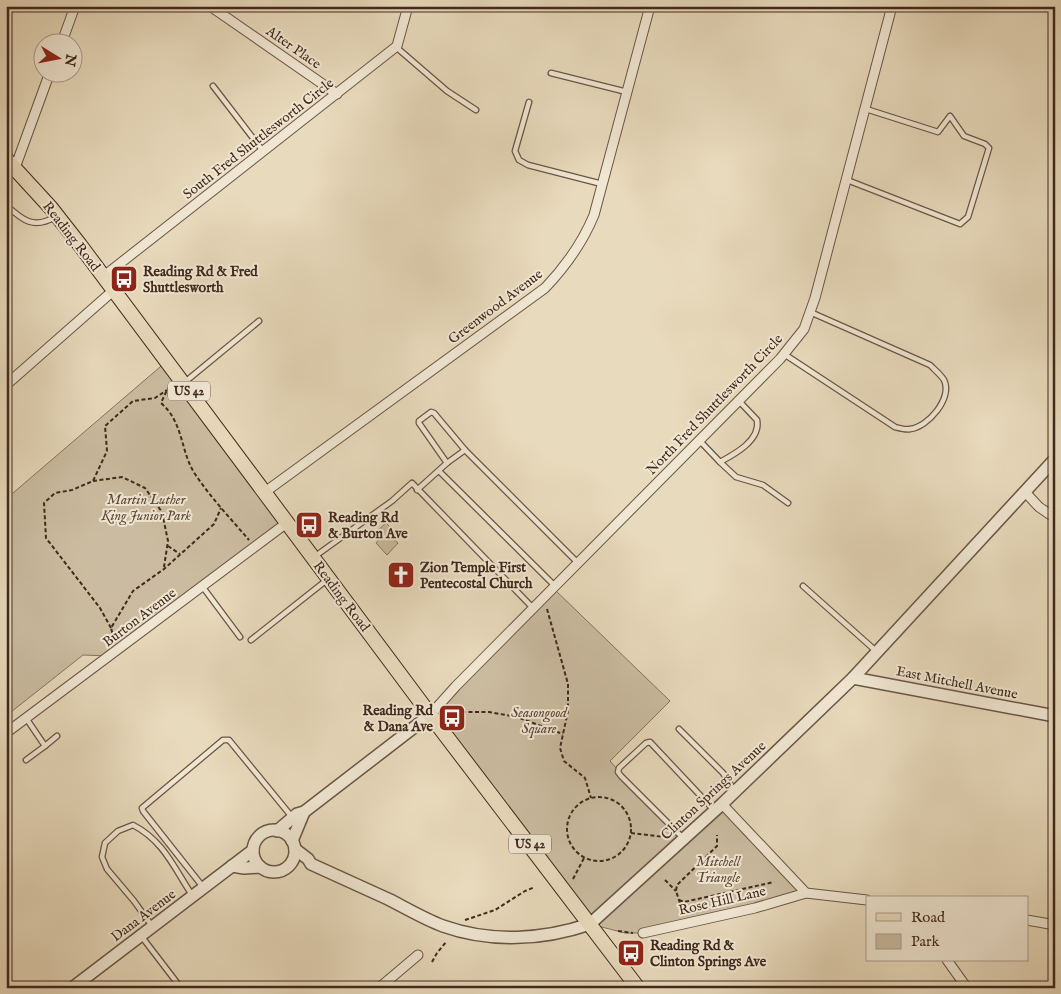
<svg xmlns="http://www.w3.org/2000/svg" width="1061" height="994" viewBox="0 0 1061 994" font-family="'IM FELL English',serif">
<style>
.green{fill:#cbbca1;stroke:#867260}
.lines{fill:none;stroke-linecap:round;stroke-linejoin:round}
.service-casing{stroke:#6a5546;stroke-width:7}
.minor-casing{stroke:#6a5546;stroke-width:11}
.tertiary-casing{stroke:#6a5546;stroke-width:14}
.primary-casing{stroke:#40291e;stroke-width:16}
.path{stroke:#40291e;stroke-width:2;stroke-dasharray:4 2.5;stroke-linecap:butt}
.service{stroke:#f0e7d3;stroke-width:4.5}
.minor{stroke:#f0e7d3;stroke-width:9}
.tertiary{stroke:#f0e7d3;stroke-width:11}
.primary{stroke:#e8dabc;stroke-width:14}
.labels{text-anchor:middle;stroke-width:4;stroke-linejoin:round;paint-order:stroke}
.shield{fill:#f0e7d3;stroke:#756254;stroke-width:1}
.shield-label{font-size:12px;font-weight:bold;fill:#40291e}
.street-label{font-size:14px;fill:#40291e;stroke:#f0e7d3}
.poi-label{font-size:14px;font-weight:bold;fill:#40291e;stroke:#f0e7d3;text-anchor:start}
.park-label{font-size:14px;font-style:italic;fill:#5c4638;stroke:#f0e7d3}
</style>
<rect width="100%" height="100%" fill="#e8dabc"/>
<filter id="stains"><feTurbulence type="fractalNoise" baseFrequency=".004" numOctaves="4"/><feColorMatrix values="0 0 0 0 .2 0 0 0 0 .09 0 0 0 0 .02 0 0 0 .5 -.17"/></filter>
<radialGradient id="worn" r=".72"><stop offset=".6" stop-color="#630" stop-opacity="0"/><stop offset="1" stop-color="#630" stop-opacity=".3"/></radialGradient>
<g class="green">
<path d="M167,361L288,522L109,656L83,655L6,716V499Z"/>
<path d="M386,523L395,532L391,537L398,543L387,555L376,543L381,537L376,532Z"/>
<path d="M553,588L670,701L610,761L681,841L722,804L806,893L643,933H625L590,924L430,715Z"/>
</g>
<g class="lines">
<g class="service-casing">
<g id="service">
<path d="M396,47L447,91L476,110"/>
<path d="M551,73L627,92"/>
<path d="M213,86L263,151"/>
<path d="M529,102L515,151L519,160L528,165L602,184"/>
<path d="M847,180L960,224L968,217L989,148L985,144L964,136L950,116L938,132L866,109"/>
<path d="M6,205C23,221 34,229 55,217"/>
<path d="M1053,276L1055,277"/>
<path d="M784,354L895,427C899,428 906,430 910,429C928,427 953,398 944,380C941,375 935,370 930,365L810,312"/>
<path d="M185,382L259,321"/>
<path d="M699,440L720,462C735,454 761,440 757,420L739,401"/>
<path d="M720,462L736,477L763,485L788,503"/>
<path d="M447,463L419,423V421L431,412L434,413L465,450L578,563"/>
<path d="M439,471L555,586"/>
<path d="M417,490L447,463L465,450"/>
<path d="M314,557L392,501L412,483L533,608"/>
<path d="M202,586L240,637"/>
<path d="M803,586L876,651"/>
<path d="M251,640L328,579"/>
<path d="M26,718L45,746L57,736"/>
<path d="M679,729L723,773L734,790"/>
<path d="M26,760L45,746"/>
<path d="M683,838L621,776L618,772L619,768L646,743L650,742L713,809"/>
<path d="M203,887L143,811L142,808L223,740H229L292,817"/>
<path d="M152,926L134,901L107,869L102,857L105,843L118,831L133,825C164,841 174,868 192,895"/>
<path d="M142,937L181,988"/>
</g>
</g>
<g class="minor-casing">
<g id="minor">
<path d="M210,6L337,94"/>
<path d="M62,42L75,6"/>
<path d="M15,168L50,72"/>
<path d="M104,276L397,46L408,6"/>
<path d="M6,385L114,290"/>
<path d="M265,492L545,288C566,266 582,244 594,215L650,6"/>
<path d="M1025,492L1039,507L1055,518"/>
<path d="M430,715L456,686L780,359L804,329L815,298L892,6"/>
<path d="M6,733L288,522"/>
<path d="M722,804L806,893L867,900"/>
<path d="M1027,920L1055,925"/>
<path d="M643,933L755,908L806,893"/>
<path d="M947,960L967,988"/>
<path d="M379,988L418,955"/>
</g>
</g>
<g class="tertiary-casing">
<g id="tertiary">
<path d="M853,678L1055,716"/>
<circle cx="274" cy="851" r="21"/>
<path d="M277,831L297,814L304,812L430,715"/>
<path d="M292,841L304,812"/>
<path d="M295,849L308,859L311,864C337,876 362,887 388,899C406,908 424,919 443,926C491,943 543,940 590,924L722,804L853,678L1055,459"/>
<path d="M232,866L244,868L260,867"/>
<path d="M72,988L253,850"/>
</g>
</g>
<g class="primary-casing">
<path id="primary" d="M6,159L51,208L80,245L437,724L638,988"/>
</g>
<g class="path">
<path d="M171,387L167,390L161,403C184,423 180,451 195,474C211,498 231,519 249,540"/>
<path d="M93,481L122,477L145,488L162,512L168,541L164,567"/>
<path d="M168,546L180,554"/>
<path d="M547,609L568,684V711L560,748L564,761L585,778L591,798"/>
<path d="M111,628L100,608L46,538L44,503L55,493L72,490L93,481L107,451L105,426L133,401L155,398L167,390"/>
<path d="M114,639L111,628L133,591L164,569L214,524L221,508"/>
<path d="M449,712H489L517,717L563,734"/>
<circle cx="599" cy="829" r="32"/>
<path d="M631,833L664,837"/>
<path d="M573,879L584,858"/>
<path d="M665,880L676,891"/>
<path d="M679,900L684,902L774,882"/>
<path d="M682,909L676,891L677,885L717,846V835"/>
<path d="M465,920L495,910L525,891L535,887"/>
<path d="M618,931L633,933"/>
<path d="M432,962L437,953L446,942"/>
</g>
<use href="#service" class="service"/>
<use href="#minor" class="minor"/>
<use href="#tertiary" class="tertiary"/>
<use href="#primary" class="primary"/>
</g>
<defs>
<g id="bus-square" transform="scale(1.4375)"><rect x="-9" y="-9" width="18" height="18" rx="4" fill="#8f2418" stroke="#f0e7d3"/><path d="M-5-6H5V4H4V6H2V4H-2V6H-4V4H-5ZM-3.5-4V0h7V-4ZM-3.5 1.2v1.5H-2V1.2ZM2 1.2v1.5H3.5V1.2Z" fill="#fff"/></g>
<g id="church-square" transform="scale(1.4375)"><rect x="-9" y="-9" width="18" height="18" rx="4" fill="#8f2418" stroke="#f0e7d3"/><path d="M-1.2-6h2.4v3.5h3.3v2.4h-3.3V6h-2.4V-.1h-3.3v-2.4h3.3Z" fill="#fff"/></g>
</defs>
<g fill-rule="evenodd">
<use href="#bus-square" x="124" y="279"/>
<use href="#bus-square" x="309" y="525"/>
<use href="#church-square" x="401" y="575"/>
<use href="#bus-square" x="452" y="718"/>
<use href="#bus-square" x="631" y="953"/>
</g>
<g class="labels">
<g class="shield">
<rect x="168" y="381.5" width="42" height="19" rx="4"/>
<rect x="509" y="834.5" width="42" height="19" rx="4"/>
</g>
<g class="shield-label">
<text x="189" y="395">US 42</text>
<text x="530" y="848">US 42</text>
</g>
<g class="street-label">
<text transform="translate(294 47) rotate(35)" y="5">Alter Place</text>
<text transform="translate(258 138) rotate(-38)" y="5">South Fred Shuttlesworth Circle</text>
<text transform="translate(72 236) rotate(52)" y="5">Reading Road</text>
<text transform="translate(495 306) rotate(-37)" y="5">Greenwood Avenue</text>
<text transform="translate(714 404) rotate(-46)" y="5">North Fred Shuttlesworth Circle</text>
<text transform="translate(342 596) rotate(53)" y="5">Reading Road</text>
<text transform="translate(139 617) rotate(-37)" y="5">Burton Avenue</text>
<text transform="translate(957 682) rotate(11)" y="5">East Mitchell Avenue</text>
<text transform="translate(713 790) rotate(-43)" y="5">Clinton Springs Avenue</text>
<text transform="translate(722 900) rotate(-13)" y="5">Rose Hill Lane</text>
<text transform="translate(143 915) rotate(-37)" y="5">Dana Avenue</text>
</g>
<g class="poi-label">
<text x="143" y="276">Reading Rd &amp; Fred<tspan x="143" dy="16">Shuttlesworth</tspan></text>
<text x="328" y="522">Reading Rd<tspan x="328" dy="16">&amp; Burton Ave</tspan></text>
<text x="420" y="572">Zion Temple First<tspan x="420" dy="16">Pentecostal Church</tspan></text>
<text x="433" y="715" text-anchor="end">Reading Rd<tspan x="433" dy="16">&amp; Dana Ave</tspan></text>
<text x="650" y="950">Reading Rd &amp;<tspan x="650" dy="16">Clinton Springs Ave</tspan></text>
</g>
<g class="park-label">
<text x="146" y="504">Martin Luther<tspan x="146" dy="16">King Junior Park</tspan></text>
<text x="539" y="717">Seasongood<tspan x="539" dy="16">Square</tspan></text>
<text x="718" y="866">Mitchell<tspan x="718" dy="16">Triangle</tspan></text>
</g>
</g>
<rect width="1061" height="994" fill="none" stroke="#e8dabc" stroke-width="25"/>
<rect x="8" y="8" width="1046" height="979" fill="none" stroke="#40291e" stroke-width="2.5"/>
<rect x="12" y="12" width="1036" height="969" fill="none" stroke="#40291e"/>
<rect x="866" y="896" width="162" height="65" fill="#f0e7d3" stroke="#aa9b8b"/>
<rect x="876" y="913" width="25" height="8" fill="#e8dabc" stroke="#aa9b8b"/>
<text x="911" y="922" font-size="15" fill="#40291e">Road</text>
<rect x="876" y="934" width="25" height="15" fill="#cbbca1" stroke="#aa9b8b"/>
<text x="911" y="946" font-size="15" fill="#40291e">Park</text>
<g transform="translate(58 58) rotate(100)"><circle r="24" fill="#f0e7d3" stroke="#aa9b8b"/>
<path d="M0-4L9 19L0 12L-9 19Z" fill="#8f2418"/>
<text y="-8" font-size="14" font-weight="bold" text-anchor="middle" fill="#40291e">N</text>
</g>
<rect width="100%" height="100%" filter="url(#stains)"/>
<rect width="100%" height="100%" fill="url(#worn)"/>
</svg>
